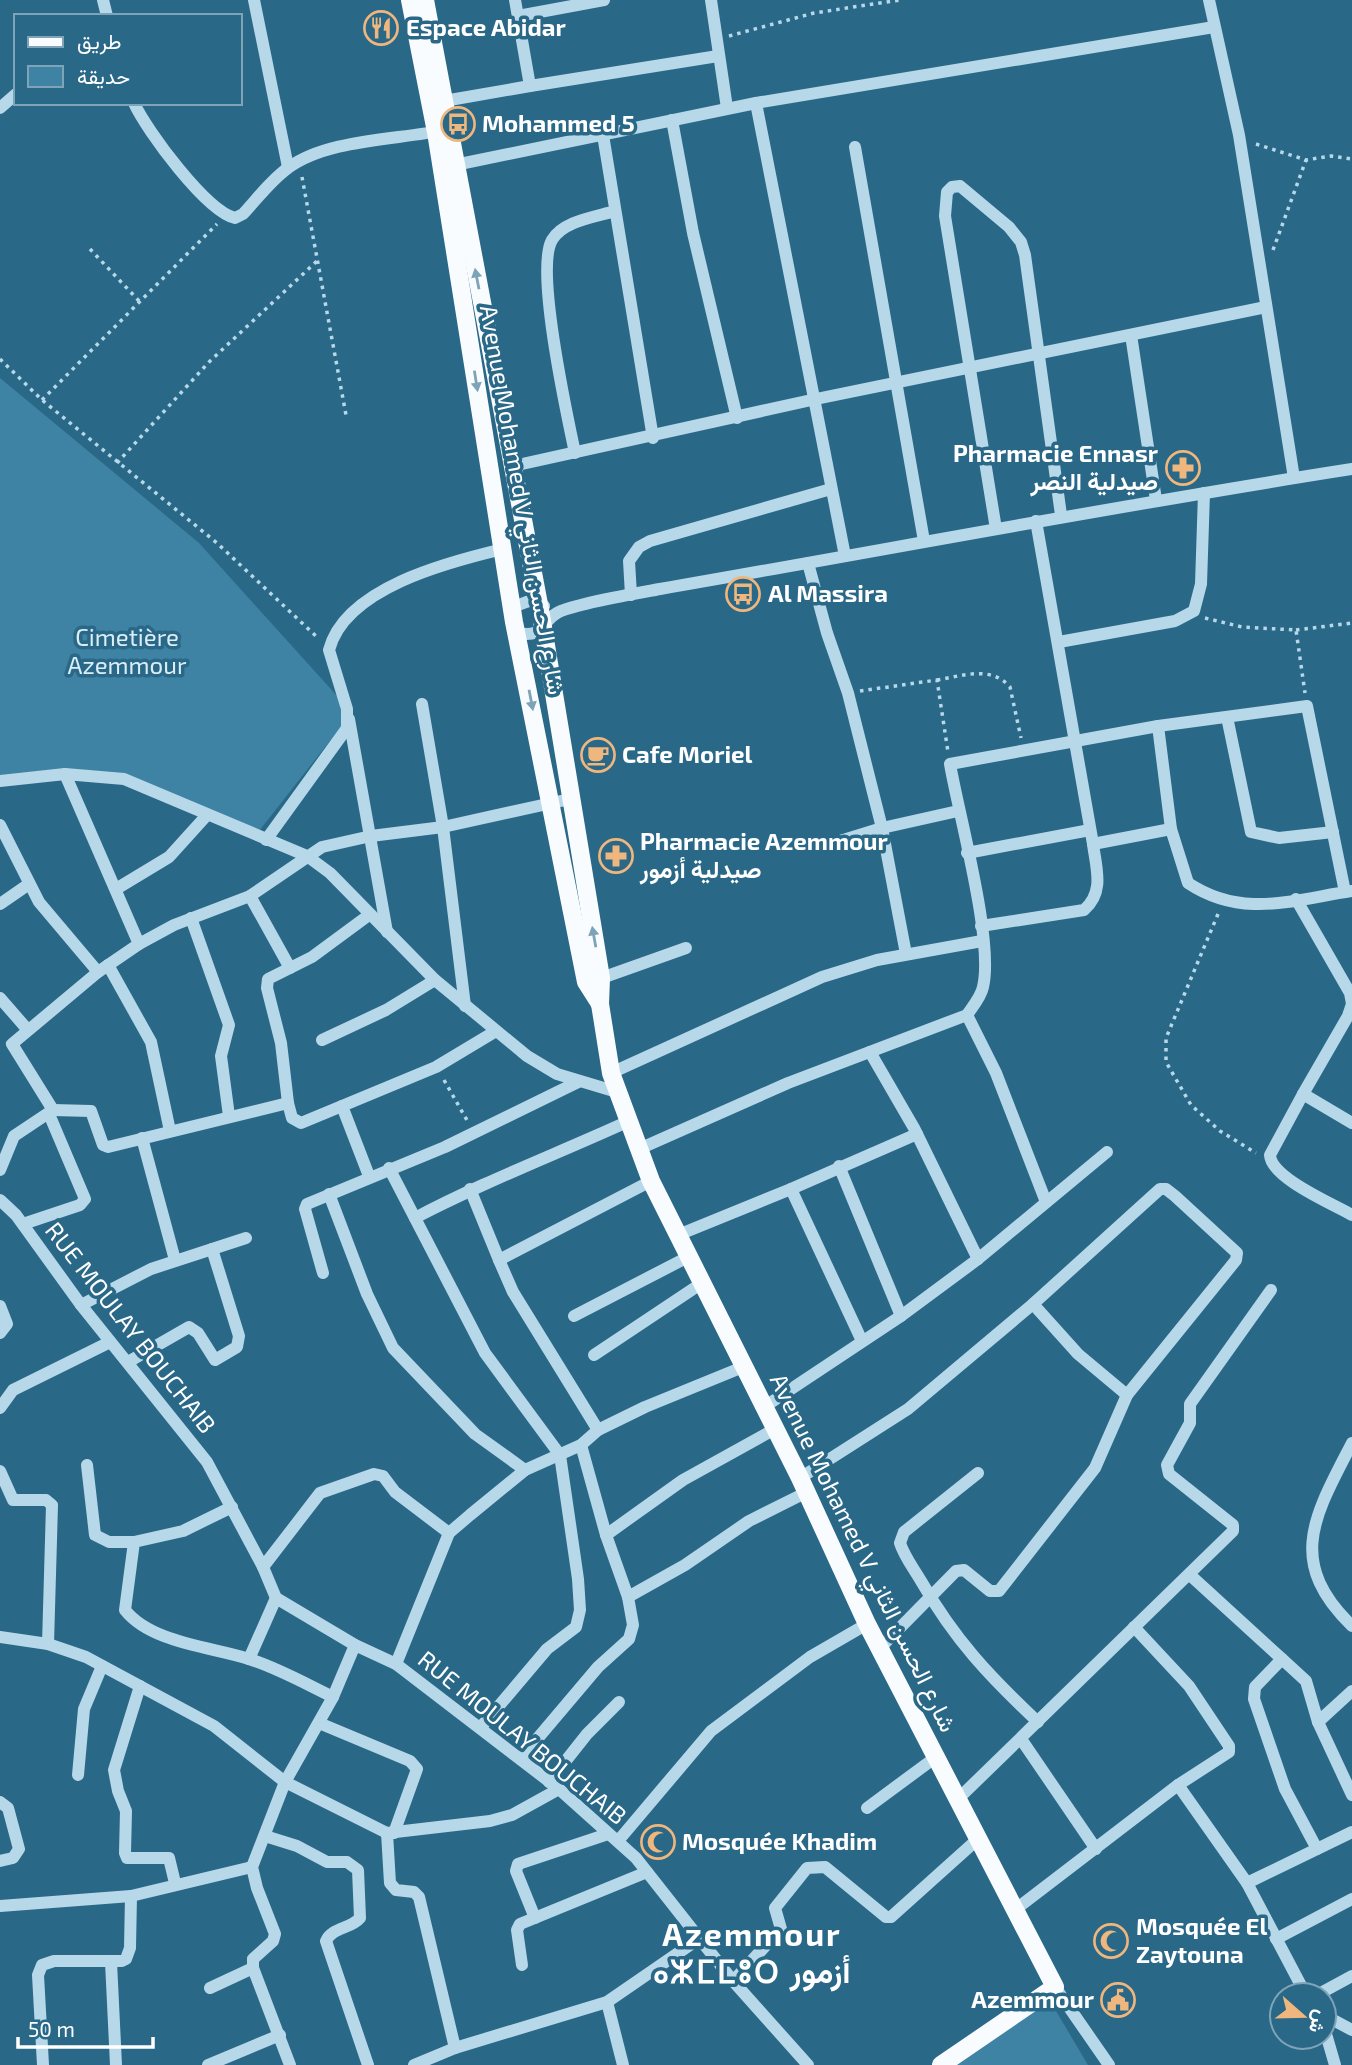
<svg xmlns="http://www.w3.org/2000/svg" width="1352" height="2065" viewBox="0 0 1352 2065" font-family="'Exo 2',Vazirmatn,'Noto Sans Tifinagh',sans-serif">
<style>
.green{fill:#3f83a4}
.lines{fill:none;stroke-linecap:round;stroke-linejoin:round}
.path{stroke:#b7d8e8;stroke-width:3.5;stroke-dasharray:3.5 5;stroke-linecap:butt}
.minor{stroke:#b7d8e8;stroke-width:12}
.major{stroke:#f9fcfe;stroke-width:18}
.oneway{fill:#7da3b7}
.labels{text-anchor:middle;stroke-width:7;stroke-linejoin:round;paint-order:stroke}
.poi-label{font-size:24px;font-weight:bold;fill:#fff;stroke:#2a6888;text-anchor:start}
.street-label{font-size:24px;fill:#fff;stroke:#2a6888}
.park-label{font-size:24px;fill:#dbedf7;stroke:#2a6888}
.district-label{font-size:32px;font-weight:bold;letter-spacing:2px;fill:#fff;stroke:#2a6888}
</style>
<rect width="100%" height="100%" fill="#2a6888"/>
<g class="green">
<path d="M0,378L199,543L338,697L344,723L255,836L136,779L0,781Z"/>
<path d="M1041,2001L1056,2011L1088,2065H950Z"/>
</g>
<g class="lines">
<g class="path">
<path d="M729,36L814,13L900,0"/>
<path d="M1256,144L1306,160L1331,156L1352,159"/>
<path d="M302,177L346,415"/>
<path d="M90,249L140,302"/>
<path d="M1273,250L1306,160"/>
<path d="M0,359L42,400L217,543L318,638"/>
<path d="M42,400L217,224"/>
<path d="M117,463L209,362L317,261"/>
<path d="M1205,618L1242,627L1296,630L1305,693"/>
<path d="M1296,630L1352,623"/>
<path d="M937,680C962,676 991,665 1010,687L1021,738"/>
<path d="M860,691L937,680L948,752"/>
<path d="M1218,914L1166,1038V1062L1191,1105L1220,1131L1256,1153"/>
<path d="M444,1080L468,1122"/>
</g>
<g class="minor">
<path d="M103,0L107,16"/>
<path d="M254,0L288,167"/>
<path d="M515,0L530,86L718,56"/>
<path d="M711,0L727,108"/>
<path d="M1209,0L1239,135L1294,478"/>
<path d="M518,16L604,0"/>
<path d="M444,101L530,86"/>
<path d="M134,103C147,131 206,211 235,218L243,214C257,199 271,180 288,168C327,139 397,140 444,130"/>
<path d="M756,103L845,556"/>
<path d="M0,108L16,94"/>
<path d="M672,120L693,233L737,418"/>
<path d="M603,135L653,438"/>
<path d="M855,147L924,541"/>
<path d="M450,166L756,103L1214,27"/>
<path d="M1131,335L1156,500"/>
<path d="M575,453C567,415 535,269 552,240C563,221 595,217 615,211"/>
<path d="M513,466L816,399L1266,307"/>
<path d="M996,529L945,216L947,192L952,187L960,186L1009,227L1021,242L1025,255L1061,515"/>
<path d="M808,563L827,633L848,693L882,828L906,954"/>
<path d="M631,595L629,561L639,547L650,541L831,489"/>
<path d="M513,607L529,601L544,606"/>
<path d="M518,633C544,638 540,623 557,613C572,604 639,593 660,589C890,549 1120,505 1352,469"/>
<path d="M1059,642L1175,621L1194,611L1201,584L1204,493"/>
<path d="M422,704L443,827L465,1006"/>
<path d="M1227,717L1251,832L1279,838L1333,832"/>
<path d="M349,719L387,932"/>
<path d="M1158,726L1307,706L1345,892"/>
<path d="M65,774L139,944"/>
<path d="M0,781L65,774L124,779L307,856L330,873L435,980L527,1056L557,1074L617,1092"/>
<path d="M0,825L39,902L98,972"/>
<path d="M266,840L347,728V709L329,650C345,588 448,562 503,549"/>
<path d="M1093,844L1171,829"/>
<path d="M827,845L882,828L958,811"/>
<path d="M967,853L1090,830"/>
<path d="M116,889L169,857L207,815"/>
<path d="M250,896L290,968"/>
<path d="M1296,899L1350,993L1352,1004L1348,1016L1303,1094"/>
<path d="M0,904L29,884"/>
<path d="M191,918L229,1025L221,1056L229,1116"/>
<path d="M981,926L1084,910C1105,892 1096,868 1093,844L1036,521"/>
<path d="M108,965L151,1042L170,1131"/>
<path d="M596,980L686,948"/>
<path d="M0,998L27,1029"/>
<path d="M967,1015L996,1073L1046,1202"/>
<path d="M322,1040L386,1010L435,980"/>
<path d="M870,1052L914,1128L978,1259"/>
<path d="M611,1073L822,977L877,960L982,941"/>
<path d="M288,1103L281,1043L267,988L268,979L312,957L369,915"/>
<path d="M53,1110L91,1111L103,1145L108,1147L288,1103L292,1118L301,1123L342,1106"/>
<path d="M1352,1123L1303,1094L1270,1155C1271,1178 1333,1204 1352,1215"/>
<path d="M142,1138L175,1260"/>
<path d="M639,1149L788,1083L967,1015C973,1006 981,997 983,987C994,941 959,816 950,764L1158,726L1171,829L1188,883C1242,919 1292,900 1352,891"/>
<path d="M839,1166L901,1316"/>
<path d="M389,1168L485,1353L560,1455L578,1579L580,1610L576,1627L547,1649L481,1727"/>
<path d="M0,1170L14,1136L53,1110L12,1044L98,972L139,944L174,925L250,896L322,847L371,836L443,827L570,799"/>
<path d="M369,1176L342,1106L436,1067L496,1031"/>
<path d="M470,1189L499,1260L651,1181"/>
<path d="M791,1189L917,1134"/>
<path d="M329,1194L367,1294L393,1348L475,1434L525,1470"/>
<path d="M0,1200L16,1215L81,1305L207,1462L263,1567L276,1598L355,1645L396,1664L559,1789L636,1858L733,1981L808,2065"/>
<path d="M415,1218C485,1181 557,1154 629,1121"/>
<path d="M23,1224L80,1205L85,1199L49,1114"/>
<path d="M678,1235L791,1189L862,1341"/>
<path d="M499,1260L513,1292L598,1430"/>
<path d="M323,1273L305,1209L307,1204L445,1147L578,1082"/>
<path d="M1033,1304L1078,1354L1127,1395"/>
<path d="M81,1305L151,1269L246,1238"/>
<path d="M0,1306L7,1324L0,1333"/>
<path d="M574,1316L688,1257"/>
<path d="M594,1355L702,1283"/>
<path d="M128,1362L189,1327L198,1333L215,1360L237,1347L239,1336L212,1249"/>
<path d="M764,1407L901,1316L978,1259L1107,1152"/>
<path d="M0,1408L13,1390L110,1342"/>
<path d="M1352,1443C1315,1515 1285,1561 1352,1626"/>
<path d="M581,1445L606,1535"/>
<path d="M87,1465L95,1535L109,1542H134"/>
<path d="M0,1471L13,1500H46L52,1505L48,1644"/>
<path d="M978,1473L904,1532L900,1543C904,1556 914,1569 921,1581C955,1640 989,1676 1038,1722"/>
<path d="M800,1478L908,1409L1033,1304L1160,1189H1166L1175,1196L1237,1253L1236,1260L1127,1395L1095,1468L999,1591H990L964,1570L956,1571L880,1648"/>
<path d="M232,1507L183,1531L134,1542L125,1610C151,1643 212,1647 249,1659C278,1668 306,1684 333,1697"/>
<path d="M263,1567L320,1493L374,1474L383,1476L395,1492L449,1533"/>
<path d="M1190,1575L1282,1659L1255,1687L1254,1699L1285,1789L1317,1849"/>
<path d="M628,1597L606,1535L683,1480L775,1429"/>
<path d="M0,1637L48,1644L86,1657L214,1726L285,1782L387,1833L490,1821L512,1815L559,1789"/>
<path d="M249,1659L276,1598"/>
<path d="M1282,1659L1306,1681L1318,1722"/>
<path d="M396,1664L449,1533L470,1515L525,1470L581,1445L598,1430L645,1407L743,1367"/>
<path d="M140,1686L114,1770L118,1791L126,1811L125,1853L127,1858H169L175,1883"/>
<path d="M1352,1691L1318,1722L1352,1795"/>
<path d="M319,1723L410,1761L417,1769L394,1833"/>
<path d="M1021,1739L1096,1849"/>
<path d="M521,1758L598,1667L629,1639L633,1625L628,1597L685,1565L749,1521L807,1492"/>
<path d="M78,1775L84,1709L102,1666"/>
<path d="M549,1782L587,1734L619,1702"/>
<path d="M1178,1785L1247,1883"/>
<path d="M958,1799L1233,1531V1525L1169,1474L1167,1465L1190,1423V1404L1271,1290"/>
<path d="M0,1802L8,1808L19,1849L13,1858L0,1861"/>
<path d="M867,1808L936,1757"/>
<path d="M387,1833L390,1883L396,1890L414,1892L419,1897L455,2048"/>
<path d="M265,1836L297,1846L327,1862H347L358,1870L360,1918C351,1929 332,1927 326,1941L368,2065"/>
<path d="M618,1841L711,1731L810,1657L867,1624"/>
<path d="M0,1906L131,1896"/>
<path d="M1016,1909L1178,1785L1229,1752V1746L1189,1686L1134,1627"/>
<path d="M535,1918L516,1871L518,1864L608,1834"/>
<path d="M1276,1939L1352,1899"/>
<path d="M111,1962L116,2065"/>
<path d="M522,1965L517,1930L520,1924L647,1872"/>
<path d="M733,1981L781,1929L775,1908L807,1868L825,1867L886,1917H891L979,1838"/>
<path d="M1055,1987L1109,2065"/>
<path d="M210,1988L253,1968"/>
<path d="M1306,1995L1247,1883L1352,1832"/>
<path d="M1317,1995L1352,1976"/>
<path d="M607,2002L623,2065"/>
<path d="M1324,2015L1352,2030"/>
<path d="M1324,2027L1335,2065"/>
<path d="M43,2065L38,1975L42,1965L54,1961H122L126,1959L130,1948L131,1896L252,1867"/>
<path d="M208,2065L280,2035"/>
<path d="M290,2065L253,1968V1959L273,1941L275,1934L257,1888L252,1867L285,1782L333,1697L355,1645"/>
<path d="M414,2065L455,2048L607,2002L700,1938"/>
</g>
<g class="major">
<path d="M410,0L436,132L514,622L586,982L600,1004"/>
<path d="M425,0L541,615L601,978L600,1004L611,1073L651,1181L800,1478L867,1624L1055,1987L941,2065"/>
</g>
</g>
<defs><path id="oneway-solid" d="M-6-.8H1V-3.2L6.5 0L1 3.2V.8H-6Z" transform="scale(1.75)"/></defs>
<g class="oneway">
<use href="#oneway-solid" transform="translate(477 279) rotate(-101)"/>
<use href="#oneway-solid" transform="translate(476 381) rotate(81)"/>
<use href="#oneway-solid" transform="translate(531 700) rotate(79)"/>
<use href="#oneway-solid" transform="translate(594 937) rotate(-100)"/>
</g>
<defs>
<g id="restaurant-ring" transform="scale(1.75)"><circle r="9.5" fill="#2a6888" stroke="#efb67e" stroke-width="1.5"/><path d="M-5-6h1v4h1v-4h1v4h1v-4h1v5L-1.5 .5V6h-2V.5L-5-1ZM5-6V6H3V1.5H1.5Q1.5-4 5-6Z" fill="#efb67e"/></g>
<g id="bus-ring" transform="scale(1.75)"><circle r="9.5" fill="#2a6888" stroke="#efb67e" stroke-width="1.5"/><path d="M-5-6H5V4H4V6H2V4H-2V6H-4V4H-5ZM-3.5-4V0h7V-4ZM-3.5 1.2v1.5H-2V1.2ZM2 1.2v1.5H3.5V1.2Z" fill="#efb67e"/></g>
<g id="pharmacy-ring" transform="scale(1.75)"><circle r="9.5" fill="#2a6888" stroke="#efb67e" stroke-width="1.5"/><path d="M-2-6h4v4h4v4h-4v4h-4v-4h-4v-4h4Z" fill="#efb67e"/></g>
<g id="cafe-ring" transform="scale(1.75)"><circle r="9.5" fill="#2a6888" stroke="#efb67e" stroke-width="1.5"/><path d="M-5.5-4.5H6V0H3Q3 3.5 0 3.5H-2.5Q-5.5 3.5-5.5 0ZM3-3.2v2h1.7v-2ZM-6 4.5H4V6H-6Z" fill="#efb67e"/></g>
<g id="mosque-ring" transform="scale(1.75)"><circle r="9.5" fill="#2a6888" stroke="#efb67e" stroke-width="1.5"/><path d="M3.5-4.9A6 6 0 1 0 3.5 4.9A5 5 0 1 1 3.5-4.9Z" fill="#efb67e"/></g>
<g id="civic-ring" transform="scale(1.75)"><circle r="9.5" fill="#2a6888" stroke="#efb67e" stroke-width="1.5"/><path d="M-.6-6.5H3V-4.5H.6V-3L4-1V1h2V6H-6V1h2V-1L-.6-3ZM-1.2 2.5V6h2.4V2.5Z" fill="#efb67e"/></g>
</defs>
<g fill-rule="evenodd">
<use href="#restaurant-ring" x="381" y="28"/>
<use href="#bus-ring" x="458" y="124"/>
<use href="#pharmacy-ring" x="1183" y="468"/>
<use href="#bus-ring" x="743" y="594"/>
<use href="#cafe-ring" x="598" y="755"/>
<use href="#pharmacy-ring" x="616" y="856"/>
<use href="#mosque-ring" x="658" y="1842"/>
<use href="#mosque-ring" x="1111" y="1941"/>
<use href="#civic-ring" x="1118" y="2000"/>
</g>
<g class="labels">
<g class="poi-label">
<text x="406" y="36">Espace Abidar</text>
<text x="482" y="132">Mohammed 5</text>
<text x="1158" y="462" text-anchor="end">Pharmacie Ennasr<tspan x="1158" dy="28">صيدلية النصر</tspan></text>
<text x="768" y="602">Al Massira</text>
<text x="622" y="763">Cafe Moriel</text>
<text x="640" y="850">Pharmacie Azemmour<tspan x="640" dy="28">صيدلية أزمور</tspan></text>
<text x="682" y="1850">Mosquée Khadim</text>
<text x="1136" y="1935">Mosquée El<tspan x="1136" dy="28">Zaytouna</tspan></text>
<text x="1094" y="2008" text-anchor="end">Azemmour</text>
</g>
<g class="street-label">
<text transform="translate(522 500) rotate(80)" y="8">Avenue Mohamed V شارع الحسن الثاني</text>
<text transform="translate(130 1328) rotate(52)" y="8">RUE MOULAY BOUCHAIB</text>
<text transform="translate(863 1553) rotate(64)" y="8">Avenue Mohamed V شارع الحسن الثاني</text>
<text transform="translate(522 1738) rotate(39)" y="8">RUE MOULAY BOUCHAIB</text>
</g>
<g class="park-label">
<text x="127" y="646">Cimetière<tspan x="127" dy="28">Azemmour</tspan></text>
</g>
<g class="district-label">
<text x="752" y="1946">Azemmour<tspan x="752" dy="37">ⴰⵣⵎⵎⵓⵔ أزمور</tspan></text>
</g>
</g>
<rect x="14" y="14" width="228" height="91" fill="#2a6888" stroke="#7fa4b8" stroke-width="2"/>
<rect x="28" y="37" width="35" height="10" fill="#f9fcfe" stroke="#7fa4b8" stroke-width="2"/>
<text x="77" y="49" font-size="21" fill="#ffffff">طريق</text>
<rect x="28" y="66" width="35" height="21" fill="#3f83a4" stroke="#7fa4b8" stroke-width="2"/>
<text x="77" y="84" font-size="21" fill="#ffffff">حديقة</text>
<g transform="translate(1303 2016) rotate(110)"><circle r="33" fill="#2a6888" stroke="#7fa4b8" stroke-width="2"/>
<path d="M0-5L12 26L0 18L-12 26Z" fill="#efb67e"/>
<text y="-10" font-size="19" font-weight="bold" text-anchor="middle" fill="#ffffff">ش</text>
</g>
<path d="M18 2037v10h135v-10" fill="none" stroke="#ffffff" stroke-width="3.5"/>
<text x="28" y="2037" font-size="21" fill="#ffffff" stroke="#2a6888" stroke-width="5" paint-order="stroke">50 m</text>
</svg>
